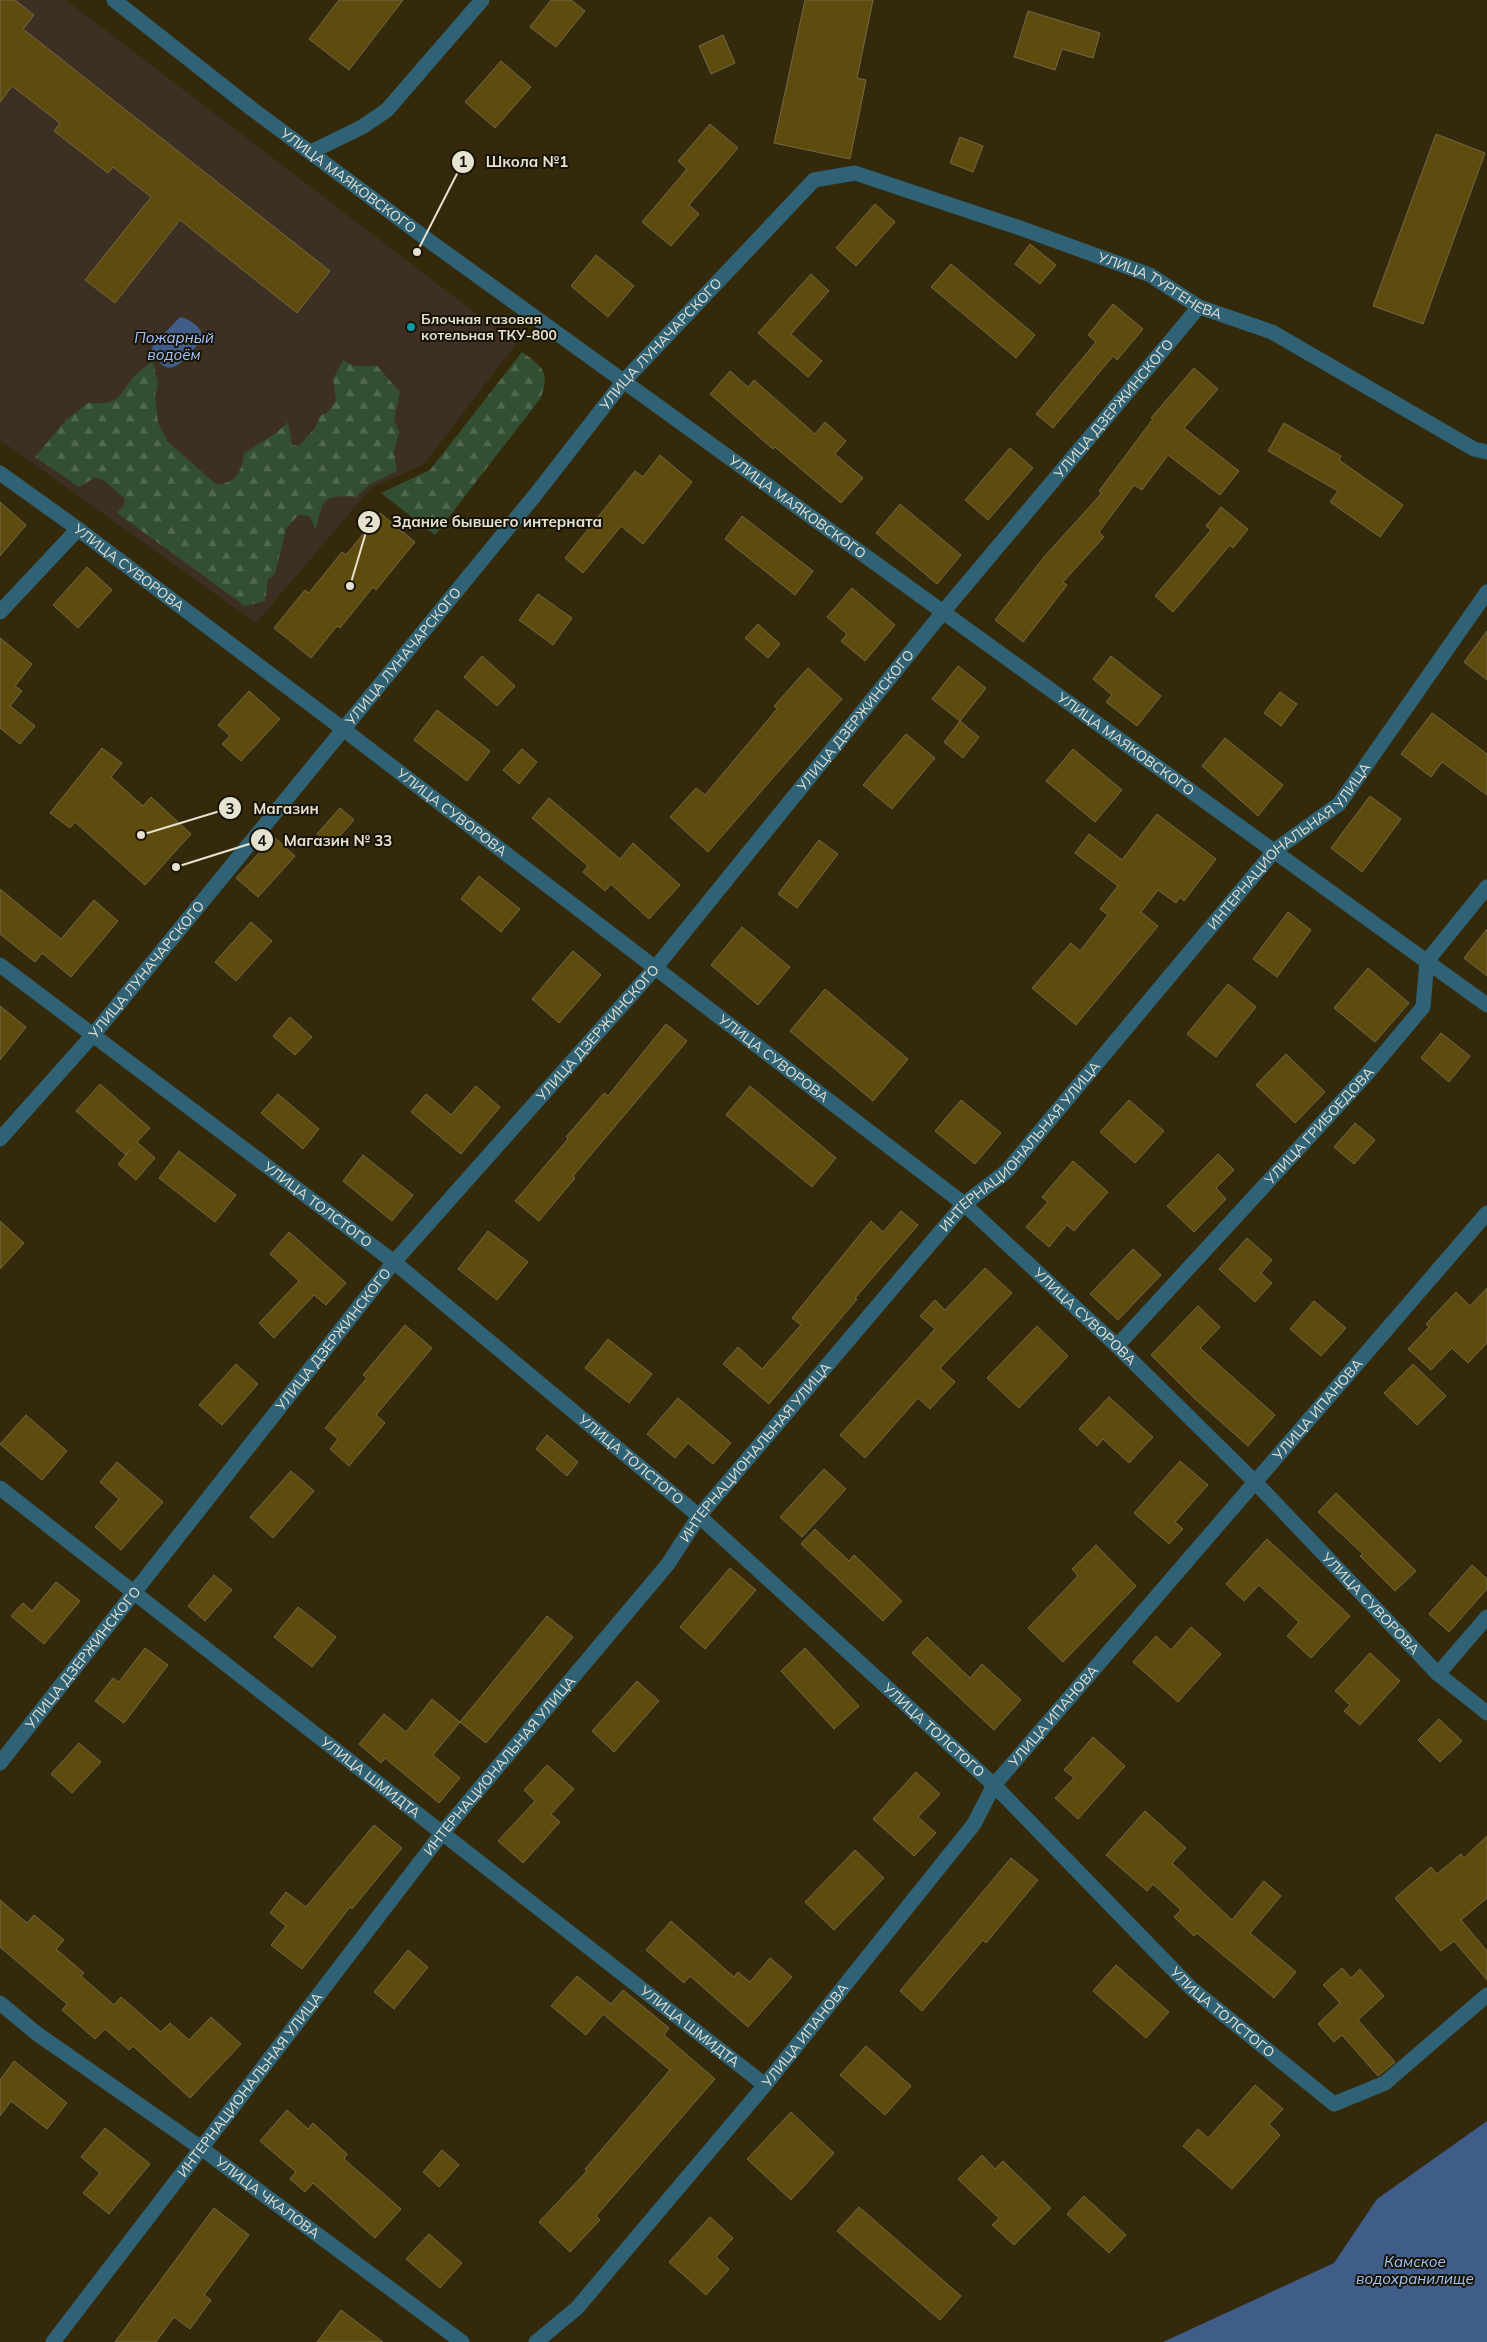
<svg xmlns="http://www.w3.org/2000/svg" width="1487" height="2342" viewBox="0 0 1487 2342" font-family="Mulish,sans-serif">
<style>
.education{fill:#3d2f22}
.forest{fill:url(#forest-firs)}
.water{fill:#405c88}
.building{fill:#5e4c0f;stroke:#726848}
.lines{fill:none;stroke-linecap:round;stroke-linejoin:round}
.minor{stroke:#2f6275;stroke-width:15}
.culture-dot{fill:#0f9aa8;stroke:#171307;stroke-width:2}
.labels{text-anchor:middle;stroke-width:4;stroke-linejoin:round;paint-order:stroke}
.street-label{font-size:14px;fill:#e7e1d0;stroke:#171307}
.poi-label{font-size:14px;font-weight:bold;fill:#e7e1d0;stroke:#171307;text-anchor:start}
.water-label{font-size:15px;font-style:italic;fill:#a0c4fb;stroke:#171307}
.leader{fill:none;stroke:#e7e1d0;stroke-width:2}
.callout-dot{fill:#e7e1d0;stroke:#171307;stroke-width:2}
.mark-label{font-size:15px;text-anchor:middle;font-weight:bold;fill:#111}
.callout-label{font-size:15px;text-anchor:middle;font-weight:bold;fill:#e7e1d0;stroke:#171307;stroke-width:4;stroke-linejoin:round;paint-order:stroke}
</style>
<defs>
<pattern id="forest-firs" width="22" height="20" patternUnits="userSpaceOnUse" patternTransform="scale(1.25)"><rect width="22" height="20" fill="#334f32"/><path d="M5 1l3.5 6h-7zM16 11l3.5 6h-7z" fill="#51684f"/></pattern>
</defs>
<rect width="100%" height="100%" fill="#342a0b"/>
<path class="education" d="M0,0H66L516,344L423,465L371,488L256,623L0,440Z"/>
<g class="forest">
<path d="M522,352C543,367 551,373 540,399L435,535L381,493L430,470Z"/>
<path d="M343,360L354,366H377L400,392L394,420L399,432L394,452L397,471L369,485L356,497C323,494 322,500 316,530L309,516L298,515L286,529L275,574L268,579L265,601L245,606L117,513L124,505V498L103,480L96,477L79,487L35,457L66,420L88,403C119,404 115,401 132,379C137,372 146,367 153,361L158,384L155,396L158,423L168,442L216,484C235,485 243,470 244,453L276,433L288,422L292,445L299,446L315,428L320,416L328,412L336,401L333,379Z"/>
</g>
<g class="water">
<path d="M180,317C188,318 202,327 202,336C201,342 195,348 191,352C176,371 165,375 151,351L154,344Z"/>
<path d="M1487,2121V2342H1163L1334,2263L1377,2199Z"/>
</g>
<g class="building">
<path d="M0,0H15L34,15L23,29L330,271L297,313L180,220L115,303L85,280L151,197L113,167L108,173L54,131L60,123L12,86L0,102Z"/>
<path d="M339,0H403L349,70L309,39Z"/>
<path d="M551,0H571L585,11L556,47L530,27Z"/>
<path d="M805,0H873L857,78L866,80L850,159L774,143Z"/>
<path d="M1028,11L1100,33L1093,58L1062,49L1055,70L1014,57Z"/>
<path d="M723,35L735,63L711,74L699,46Z"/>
<path d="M501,61L531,87L495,128L465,102Z"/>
<path d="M710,124L738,148L689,205L699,214L671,246L642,222L687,169L678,161Z"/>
<path d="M1436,134L1485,153L1423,324L1373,306Z"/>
<path d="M960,137L983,146L973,172L950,163Z"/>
<path d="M875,204L895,222L856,266L836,248Z"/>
<path d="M1030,244L1056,265L1040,284L1015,264Z"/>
<path d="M596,255L634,286L608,317L571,286Z"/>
<path d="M951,264L1035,335L1016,358L931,287Z"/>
<path d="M811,274L829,291L791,334L822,361L808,377L758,333Z"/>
<path d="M1113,304L1143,329L1117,360L1113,356L1053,428L1036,414L1096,342L1088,335Z"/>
<path d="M1194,368L1218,389L1184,428L1239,471L1220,495L1168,455L1142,490L1134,485L1099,532L1104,537L1063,582L1067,585L1023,642L995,620L1044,557L1102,493L1099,491L1153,419L1151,418Z"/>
<path d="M730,371L748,387L754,380L815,434L825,422L846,441L835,454L863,478L841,503L775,447L773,449L710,394Z"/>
<path d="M1284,423L1341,456L1339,460L1403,505L1380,537L1330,502L1338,491L1268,451Z"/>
<path d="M1010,448L1033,468L988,520L965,500Z"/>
<path d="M660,455L692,482L643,544L621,526L583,573L565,558L635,471L643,477Z"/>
<path d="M0,502L26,525L0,556Z"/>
<path d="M900,504L961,555L937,584L876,533Z"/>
<path d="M1221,507L1248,529L1233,548L1230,545L1173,612L1155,596L1211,530L1206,526Z"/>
<path d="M380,513L415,542L376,590L373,587L340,628L337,626L311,658L274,628L305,590L309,593L342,552L346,555Z"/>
<path d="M742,516L813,571L795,595L725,539Z"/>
<path d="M87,567L112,590L78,628L53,605Z"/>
<path d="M852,588L895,625L865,661L841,641L847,634L827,617Z"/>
<path d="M538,594L572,618L553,645L519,620Z"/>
<path d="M758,624L780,644L768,658L745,638Z"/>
<path d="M1487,631V680L1464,662Z"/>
<path d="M0,638L32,664L15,686L22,691L10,706L35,726L20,744L0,728Z"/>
<path d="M482,656L515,686L497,706L464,677Z"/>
<path d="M1111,656L1161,696L1137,726L1106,702L1112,695L1093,679Z"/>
<path d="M958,666L986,688L960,721L932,699Z"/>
<path d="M808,668L842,699L708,852L670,817L696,788L705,795L777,709L774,706Z"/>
<path d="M249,691L280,719L241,761L222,744L230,736L218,725Z"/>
<path d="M1280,692L1297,704L1281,726L1264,713Z"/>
<path d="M437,710L490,751L467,781L414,740Z"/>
<path d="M1432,713L1487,754V795L1442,762L1431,777L1401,754Z"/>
<path d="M960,721L979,737L963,758L944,742Z"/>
<path d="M906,734L935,758L892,809L863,785Z"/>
<path d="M1225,738L1283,785L1258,816L1202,766Z"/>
<path d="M102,748L122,763L111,777L143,806L151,797L191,834L145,885L75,822L70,828L50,813Z"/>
<path d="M522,749L537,762L519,784L503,770Z"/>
<path d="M1073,749L1122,790L1095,822L1046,781Z"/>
<path d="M1370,796L1401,819L1362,872L1331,848Z"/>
<path d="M549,798L620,859L633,843L680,885L649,919L611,884L605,891L583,872L588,866L532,818Z"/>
<path d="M340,808L354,820L331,846L317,834Z"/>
<path d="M1157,814L1216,859L1184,901L1180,897L1176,903L1158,890L1141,912L1158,926L1076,1025L1032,988L1071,943L1080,951L1108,915L1100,909L1118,886L1075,853L1089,834L1122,860Z"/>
<path d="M274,837L295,856L258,897L236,878Z"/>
<path d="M819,840L838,854L797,908L778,894Z"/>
<path d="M479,876L520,909L501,932L461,899Z"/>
<path d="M0,889L61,939L94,900L118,921L71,977L42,953L35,962L0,934Z"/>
<path d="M1288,912L1311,930L1277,977L1253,959Z"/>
<path d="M251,922L272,941L236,981L215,962Z"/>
<path d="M742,927L790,967L758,1005L711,965Z"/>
<path d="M1487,929V976L1464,958Z"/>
<path d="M573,951L601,975L559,1023L532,999Z"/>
<path d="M1368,968L1409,1003L1375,1042L1334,1008Z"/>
<path d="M1228,984L1256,1007L1216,1057L1187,1034Z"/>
<path d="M825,989L908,1059L873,1101L790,1031Z"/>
<path d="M0,1006L26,1027L0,1060Z"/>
<path d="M290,1017L312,1037L295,1055L273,1036Z"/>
<path d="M666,1024L687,1041L573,1176L575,1178L539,1221L515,1201L568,1139L566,1137L604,1093L608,1096Z"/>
<path d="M1441,1033L1470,1056L1449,1082L1421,1058Z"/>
<path d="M1286,1054L1325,1092L1295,1123L1256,1085Z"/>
<path d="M100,1084L150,1128L137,1142L155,1158L136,1180L118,1164L131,1149L126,1155L76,1111Z"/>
<path d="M476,1086L500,1107L461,1154L411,1112L426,1094L451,1115Z"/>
<path d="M750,1086L836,1158L812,1187L726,1115Z"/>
<path d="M278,1094L319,1129L303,1149L261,1113Z"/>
<path d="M961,1100L1001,1133L975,1164L935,1131Z"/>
<path d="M1129,1100L1164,1131L1135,1163L1100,1132Z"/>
<path d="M1355,1123L1375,1140L1354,1164L1334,1147Z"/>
<path d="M179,1151L236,1195L215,1222L159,1178Z"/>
<path d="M1218,1154L1234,1170L1216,1188L1226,1199L1194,1232L1167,1206Z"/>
<path d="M363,1155L413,1195L392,1221L343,1181Z"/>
<path d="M1073,1161L1108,1192L1074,1231L1067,1225L1049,1247L1026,1227L1048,1202L1042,1197Z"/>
<path d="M901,1211L918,1225L855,1298L857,1299L769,1404L723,1364L738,1347L762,1369L801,1325L792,1318L871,1221L883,1232Z"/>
<path d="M0,1221L24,1243L0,1269Z"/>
<path d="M488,1231L528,1262L497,1300L458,1269Z"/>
<path d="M289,1232L346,1283L326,1305L314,1295L274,1338L259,1323L299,1281L270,1254Z"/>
<path d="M1247,1238L1272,1260L1261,1273L1272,1283L1255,1302L1219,1269Z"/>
<path d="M1133,1249L1161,1275L1118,1320L1090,1294Z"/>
<path d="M985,1268L1012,1293L940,1368L955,1382L930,1409L918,1398L865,1458L840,1435L935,1329L920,1316L935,1300L945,1310Z"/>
<path d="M1487,1288V1343L1468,1363L1452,1348L1431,1370L1408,1349L1429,1327L1426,1324L1456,1292L1470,1306Z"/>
<path d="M1314,1301L1346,1328L1321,1356L1290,1329Z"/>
<path d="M1198,1306L1220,1327L1200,1348L1275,1415L1248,1446L1194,1398L1151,1355Z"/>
<path d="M405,1325L432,1348L376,1415L385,1423L349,1466L330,1449L338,1439L325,1428L367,1378L363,1375Z"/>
<path d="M1037,1326L1068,1356L1019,1408L987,1378Z"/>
<path d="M608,1339L652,1374L629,1403L585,1368Z"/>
<path d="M236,1364L258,1384L222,1425L199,1405Z"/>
<path d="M1413,1364L1446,1396L1417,1425L1384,1393Z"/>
<path d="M1109,1397L1153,1437L1129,1463L1103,1439L1097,1446L1079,1429Z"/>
<path d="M678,1398L731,1443L713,1464L688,1443L675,1458L647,1434Z"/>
<path d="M26,1415L67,1451L42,1480L0,1444Z"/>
<path d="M547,1435L578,1462L567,1476L536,1449Z"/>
<path d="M1180,1461L1208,1485L1175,1522L1183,1529L1169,1544L1134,1513Z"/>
<path d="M117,1462L163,1502L121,1550L95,1527L119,1499L100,1482Z"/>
<path d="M824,1469L846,1489L802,1537L780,1517Z"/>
<path d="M291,1471L314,1491L273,1538L250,1517Z"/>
<path d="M1336,1493L1416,1571L1395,1591L1360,1556L1363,1554L1318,1512Z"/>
<path d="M815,1529L849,1561L854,1555L902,1601L883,1621L801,1544Z"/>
<path d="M1267,1539L1350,1616L1311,1658L1287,1636L1299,1622L1259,1585L1244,1601L1226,1584Z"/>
<path d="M1096,1545L1136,1586L1063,1662L1028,1628L1078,1576L1072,1569Z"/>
<path d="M1472,1565L1487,1579V1589L1449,1632L1429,1614Z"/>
<path d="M730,1568L756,1590L705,1649L680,1627Z"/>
<path d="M214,1575L232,1590L205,1621L188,1606Z"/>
<path d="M56,1582L80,1601L44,1644L11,1616L23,1603L32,1611Z"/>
<path d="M298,1607L336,1637L312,1667L274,1637Z"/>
<path d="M547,1616L573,1637L486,1743L460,1722Z"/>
<path d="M1191,1627L1221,1654L1178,1702L1133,1662L1156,1636L1171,1650Z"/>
<path d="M927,1637L970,1678L982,1664L1021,1700L994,1730L912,1653Z"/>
<path d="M145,1648L168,1665L124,1723L95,1701L113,1678L119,1682Z"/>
<path d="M805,1648L859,1706L834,1729L781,1671Z"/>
<path d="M1370,1653L1400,1681L1360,1725L1344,1711L1350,1705L1335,1691Z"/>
<path d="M637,1681L659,1701L614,1752L592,1731Z"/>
<path d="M432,1699L460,1722L433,1755L460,1778L439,1803L385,1758L381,1763L359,1744L384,1714L406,1732Z"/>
<path d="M1439,1719L1462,1741L1440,1762L1418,1740Z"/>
<path d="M1093,1737L1125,1766L1078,1819L1055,1798L1074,1778L1064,1770Z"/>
<path d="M79,1743L101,1762L72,1793L51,1774Z"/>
<path d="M547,1765L574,1789L551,1814L560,1822L523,1863L498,1841L535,1801L524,1790Z"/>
<path d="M916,1772L940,1794L918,1817L936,1833L914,1856L873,1819Z"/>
<path d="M1145,1811L1186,1848L1172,1863L1232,1920L1264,1881L1281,1896L1250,1933L1296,1972L1274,1998L1197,1933L1194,1936L1174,1917L1181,1910L1153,1884L1147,1891L1106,1855Z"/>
<path d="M374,1825L402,1848L352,1909L350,1907L302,1969L271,1945L286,1926L270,1913L286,1892L306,1907Z"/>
<path d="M1487,1836V1898L1461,1920L1487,1951V1980L1454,1941L1441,1951L1395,1898L1431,1867L1437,1874L1461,1854L1464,1858Z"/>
<path d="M855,1850L884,1878L834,1930L805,1902Z"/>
<path d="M1011,1858L1038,1880L986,1943L983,1940L922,2011L900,1991Z"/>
<path d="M0,1900L27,1923L34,1915L64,1940L56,1949L84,1973L81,1976L114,2005L121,1997L161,2032L170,2023L189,2040L211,2017L241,2044L190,2098L133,2046L129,2050L105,2029L95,2039L62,2010L67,2004L0,1947Z"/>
<path d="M671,1921L734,1977L738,1972L750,1982L770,1958L792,1977L748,2027L690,1976L684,1983L646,1950Z"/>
<path d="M408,1950L428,1967L394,2009L374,1992Z"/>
<path d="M1116,1965L1169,2012L1146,2038L1093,1991Z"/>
<path d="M1342,1968L1351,1978L1360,1969L1384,1996L1358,2020L1395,2062L1378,2076L1342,2035L1334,2042L1318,2024L1340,2003L1323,1985Z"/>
<path d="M577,1976L611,2004L623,1990L669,2028L664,2035L715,2079L596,2216L600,2220L570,2252L539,2222L587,2171L585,2169L670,2070L603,2014L586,2035L551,2006Z"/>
<path d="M866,2046L911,2086L885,2115L840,2075Z"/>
<path d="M14,2061L67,2103L47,2129L11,2101L0,2116V2080Z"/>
<path d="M1255,2085L1283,2109L1269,2124L1280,2135L1232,2189L1183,2146L1198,2129L1208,2138Z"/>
<path d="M287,2110L308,2129L313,2123L347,2154L344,2159L401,2209L375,2238L313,2183L305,2192L290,2179L296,2172L260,2141Z"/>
<path d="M791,2112L834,2153L791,2200L747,2159Z"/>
<path d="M105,2128L150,2164L109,2214L83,2193L100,2173L81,2157Z"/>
<path d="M442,2150L459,2165L439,2187L423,2172Z"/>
<path d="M982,2155L995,2169L1003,2161L1051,2208L1014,2245L992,2225L999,2218L958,2179Z"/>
<path d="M1084,2196L1126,2235L1109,2253L1067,2214Z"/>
<path d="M859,2207L961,2296L940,2320L837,2231Z"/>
<path d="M214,2208L249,2235L204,2295L211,2300L190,2329L174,2317L156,2342H115Z"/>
<path d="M710,2217L733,2238L716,2257L729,2269L706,2295L669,2262Z"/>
<path d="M429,2234L462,2263L440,2288L406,2259Z"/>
<path d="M341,2310L383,2342H317Z"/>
</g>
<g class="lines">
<g class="minor">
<path id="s1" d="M114,0L252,109L428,240L1487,1005"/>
<path d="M311,152L362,127L387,110L482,0"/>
<path id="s2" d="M0,473L78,529L343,729L964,1204L1117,1346L1256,1483L1438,1674L1487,1713"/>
<path d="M0,612L78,529"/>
<path id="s3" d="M0,965L394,1262L699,1516L994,1785L1191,1988L1334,2104L1385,2083L1487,1995"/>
<path id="s4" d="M0,1139L93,1035L536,494L623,382L814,180L855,173L1023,229L1150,275L1199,307L1272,332L1474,449L1487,452"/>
<path id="s5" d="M1117,1346L1366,1075L1423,1007L1427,961L1487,887"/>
<path id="s6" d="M0,1488L765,2085"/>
<path d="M1438,1674L1487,1617"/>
<path id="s7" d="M0,1763L394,1262L656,967L943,612L1199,307"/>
<path id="s8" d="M0,2003L36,2033L201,2148L462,2342"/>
<path id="s9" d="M53,2342L443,1832L668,1564L699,1516L964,1204L1007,1171L1275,850L1339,804L1487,592"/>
<path id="s10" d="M536,2342L577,2308L765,2085L974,1824L994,1785L1487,1213"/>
</g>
</g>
<circle class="culture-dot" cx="411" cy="327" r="5"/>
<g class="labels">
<g class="street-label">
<text dy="5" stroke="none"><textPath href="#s1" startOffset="296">УЛИЦА МАЯКОВСКОГО</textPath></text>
<text dy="5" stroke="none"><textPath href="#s4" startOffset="1626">УЛИЦА ТУРГЕНЕВА</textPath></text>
<text dy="5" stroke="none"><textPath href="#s4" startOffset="1034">УЛИЦА ЛУНАЧАРСКОГО</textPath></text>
<text dy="5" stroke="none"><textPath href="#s7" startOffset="1754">УЛИЦА ДЗЕРЖИНСКОГО</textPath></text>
<text dy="5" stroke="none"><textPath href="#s1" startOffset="851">УЛИЦА МАЯКОВСКОГО</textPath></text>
<text dy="5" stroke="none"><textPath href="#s2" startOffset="160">УЛИЦА СУВОРОВА</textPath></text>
<text dy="5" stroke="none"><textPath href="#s4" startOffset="629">УЛИЦА ЛУНАЧАРСКОГО</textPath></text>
<text dy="5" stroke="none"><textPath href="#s7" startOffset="1349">УЛИЦА ДЗЕРЖИНСКОГО</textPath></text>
<text dy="5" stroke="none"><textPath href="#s1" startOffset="1256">УЛИЦА МАЯКОВСКОГО</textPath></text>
<text dy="5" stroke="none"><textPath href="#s2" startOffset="565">УЛИЦА СУВОРОВА</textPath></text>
<text dy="5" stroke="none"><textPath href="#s9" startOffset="1944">ИНТЕРНАЦИОНАЛЬНАЯ УЛИЦА</textPath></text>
<text dy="5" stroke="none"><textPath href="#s4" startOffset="224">УЛИЦА ЛУНАЧАРСКОГО</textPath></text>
<text dy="5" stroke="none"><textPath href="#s7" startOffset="944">УЛИЦА ДЗЕРЖИНСКОГО</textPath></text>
<text dy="5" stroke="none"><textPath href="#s2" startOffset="970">УЛИЦА СУВОРОВА</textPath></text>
<text dy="5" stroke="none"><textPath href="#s5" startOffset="299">УЛИЦА ГРИБОЕДОВА</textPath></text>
<text dy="5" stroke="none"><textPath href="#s9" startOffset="1539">ИНТЕРНАЦИОНАЛЬНАЯ УЛИЦА</textPath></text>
<text dy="5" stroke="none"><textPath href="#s3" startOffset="398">УЛИЦА ТОЛСТОГО</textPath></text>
<text dy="5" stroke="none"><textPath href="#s2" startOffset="1375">УЛИЦА СУВОРОВА</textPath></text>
<text dy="5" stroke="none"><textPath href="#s7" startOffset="539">УЛИЦА ДЗЕРЖИНСКОГО</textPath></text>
<text dy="5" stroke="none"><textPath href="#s10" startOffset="1219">УЛИЦА ИПАНОВА</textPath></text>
<text dy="5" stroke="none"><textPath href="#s9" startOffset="1134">ИНТЕРНАЦИОНАЛЬНАЯ УЛИЦА</textPath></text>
<text dy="5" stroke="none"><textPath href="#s3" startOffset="802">УЛИЦА ТОЛСТОГО</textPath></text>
<text dy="5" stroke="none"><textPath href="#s2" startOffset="1780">УЛИЦА СУВОРОВА</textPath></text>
<text dy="5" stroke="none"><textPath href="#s7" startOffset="134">УЛИЦА ДЗЕРЖИНСКОГО</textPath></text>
<text dy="5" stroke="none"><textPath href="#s10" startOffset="814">УЛИЦА ИПАНОВА</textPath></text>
<text dy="5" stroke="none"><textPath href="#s3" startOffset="1208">УЛИЦА ТОЛСТОГО</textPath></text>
<text dy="5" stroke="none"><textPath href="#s9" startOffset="729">ИНТЕРНАЦИОНАЛЬНАЯ УЛИЦА</textPath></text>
<text dy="5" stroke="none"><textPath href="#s6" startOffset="470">УЛИЦА ШМИДТА</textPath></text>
<text dy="5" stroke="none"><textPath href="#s3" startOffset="1612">УЛИЦА ТОЛСТОГО</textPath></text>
<text dy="5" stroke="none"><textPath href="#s6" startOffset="875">УЛИЦА ШМИДТА</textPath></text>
<text dy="5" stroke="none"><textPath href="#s10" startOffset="409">УЛИЦА ИПАНОВА</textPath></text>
<text dy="5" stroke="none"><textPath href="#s9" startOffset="324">ИНТЕРНАЦИОНАЛЬНАЯ УЛИЦА</textPath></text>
<text dy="5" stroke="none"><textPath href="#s8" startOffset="331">УЛИЦА ЧКАЛОВА</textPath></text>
</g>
<g class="poi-label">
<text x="421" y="324">Блочная газовая<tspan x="421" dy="16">котельная ТКУ-800</tspan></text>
</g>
<g class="water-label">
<text x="174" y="343">Пожарный<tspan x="174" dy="17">водоём</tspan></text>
<text x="1415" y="2267">Камское<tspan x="1415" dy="17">водохранилище</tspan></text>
</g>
</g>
<path class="leader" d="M417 252L463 162M350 586L369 522M141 835L230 808M176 867L262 840"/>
<g class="callout-dot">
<circle cx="417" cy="252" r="5"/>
<circle cx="350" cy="586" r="5"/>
<circle cx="141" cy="835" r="5"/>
<circle cx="176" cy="867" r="5"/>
<circle cx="463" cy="162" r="12"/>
<circle cx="369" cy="522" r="12"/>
<circle cx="230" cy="808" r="12"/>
<circle cx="262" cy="840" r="12"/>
</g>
<g class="mark-label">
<text x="463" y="167">1</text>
<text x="369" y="527">2</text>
<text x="230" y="814">3</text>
<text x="262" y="846">4</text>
</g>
<g class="callout-label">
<text x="527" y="167">Школа №1</text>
<text x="497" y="527">Здание бывшего интерната</text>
<text x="286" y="814">Магазин</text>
<text x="338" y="846">Магазин № 33</text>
</g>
</svg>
